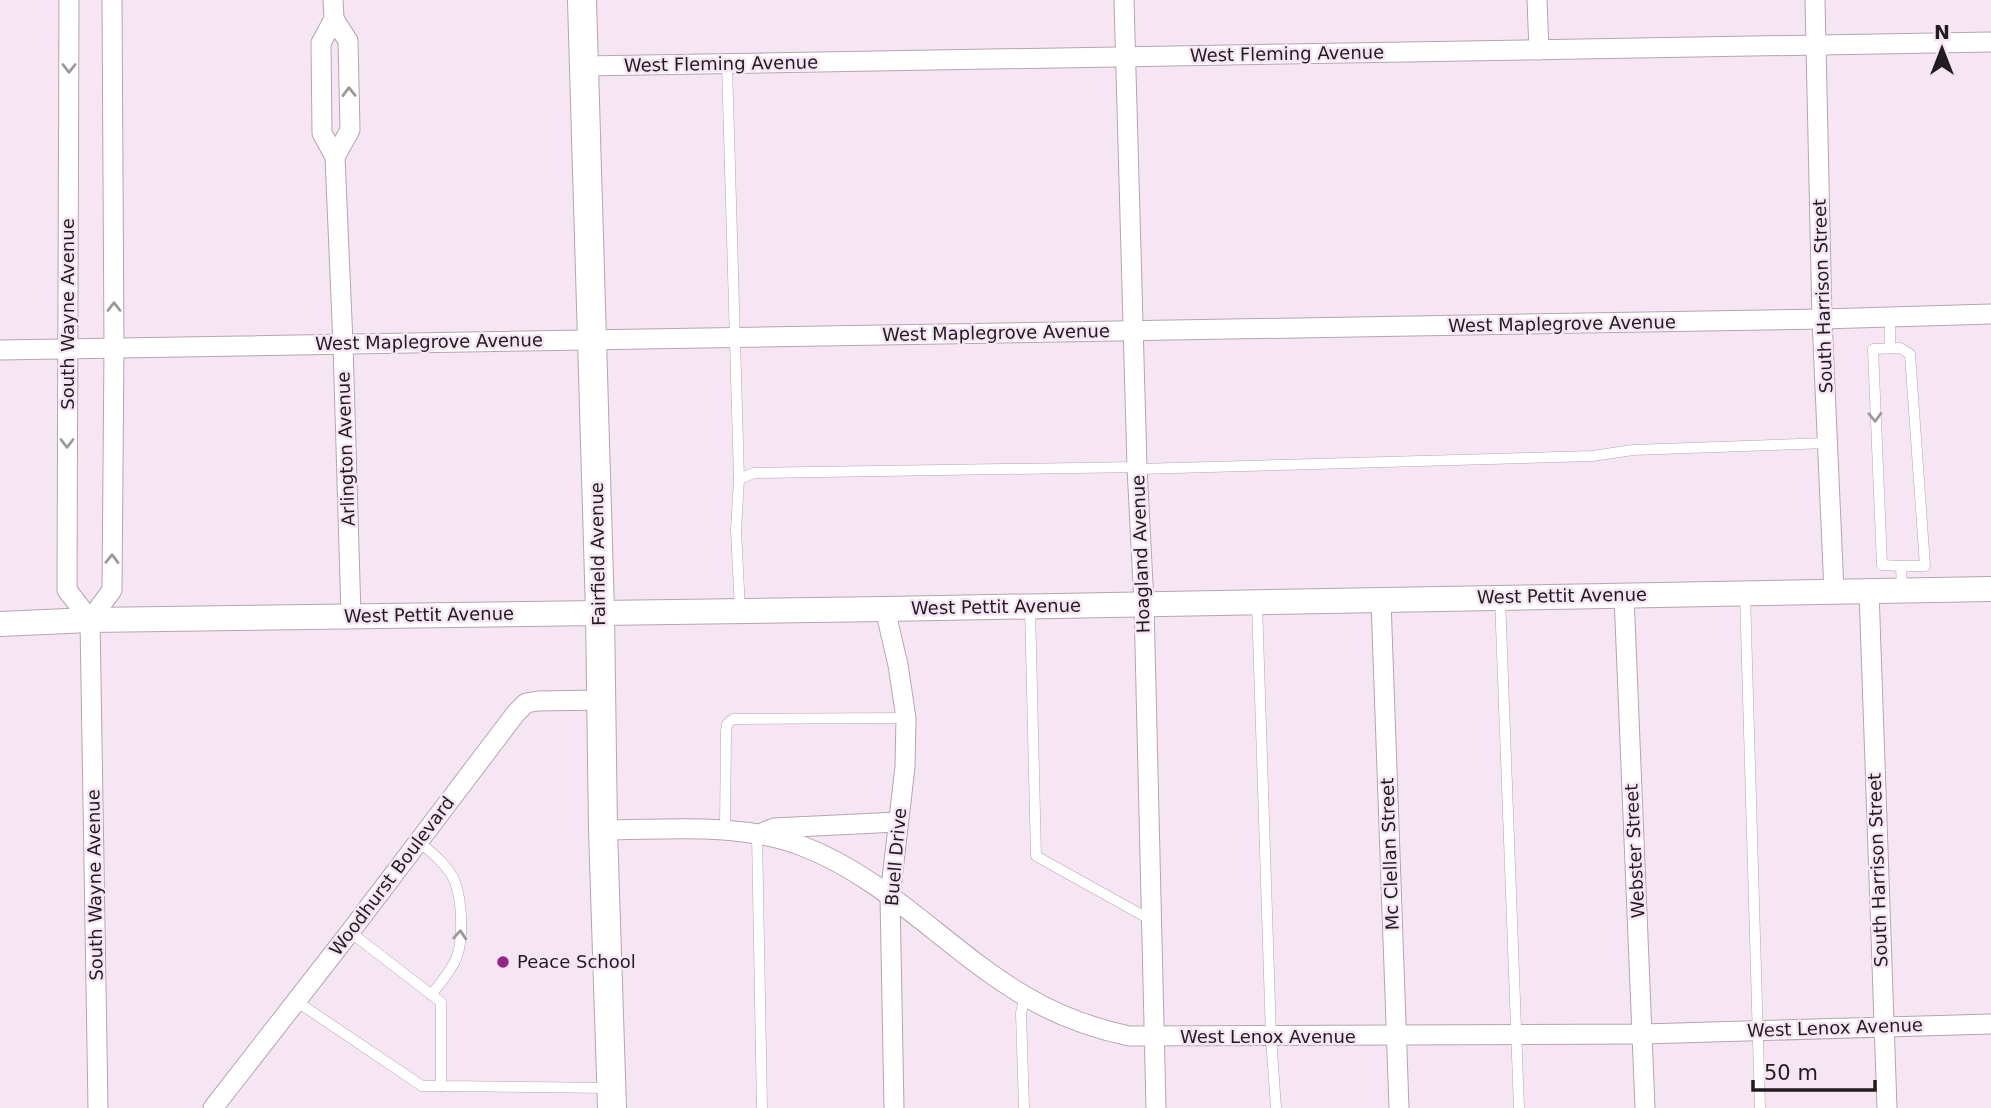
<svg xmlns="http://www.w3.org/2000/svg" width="1991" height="1108" viewBox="0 0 1991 1108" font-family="'DejaVu Sans',sans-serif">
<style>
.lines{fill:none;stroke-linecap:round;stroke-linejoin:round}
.service-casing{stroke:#b5a5b1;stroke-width:11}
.minor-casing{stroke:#b5a5b1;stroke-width:21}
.tertiary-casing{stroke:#b5a5b1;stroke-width:26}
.secondary-casing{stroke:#b5a5b1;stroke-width:30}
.service{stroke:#fff;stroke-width:10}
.minor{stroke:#fff;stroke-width:19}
.tertiary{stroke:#fff;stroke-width:24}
.secondary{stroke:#fff;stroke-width:28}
.oneway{stroke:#9c999b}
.poi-dot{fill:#932687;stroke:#f6e6f3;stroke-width:2.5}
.labels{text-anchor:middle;stroke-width:5;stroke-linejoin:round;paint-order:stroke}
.street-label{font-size:18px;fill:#221c20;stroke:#f6e6f3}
.poi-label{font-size:18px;fill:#221c20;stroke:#f6e6f3;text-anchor:start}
</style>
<rect width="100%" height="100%" fill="#f6e6f3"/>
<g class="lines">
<g class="service-casing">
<g id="service">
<path d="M727,64L739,479L736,530L740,610"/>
<path d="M1890,317V348"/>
<path d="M739,479L754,473L1137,467L1139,469L1592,456L1633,450L1827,443"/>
<path d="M1901,566L1882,565L1873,349L1900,348L1910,354L1925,566H1901L1902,589"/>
<path d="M1745,594L1760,1108"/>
<path d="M1500,598L1519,1108"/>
<path d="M1257,603L1271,1037L1276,1108"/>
<path d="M1030,607L1036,856L1151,920"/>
<path d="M725,829L726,732L727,724L733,719L906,718"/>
<path d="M757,835L762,1108"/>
<path d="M418,841C431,852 449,866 455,882C462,901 464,940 456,959C450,972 440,984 431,995"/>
<path d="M350,932L441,1002V1086L609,1088"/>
<path d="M296,1001L422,1086H441"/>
<path d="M1024,1108L1021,1013L1025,996"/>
</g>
</g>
<g class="minor-casing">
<g id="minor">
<path d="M69,0L67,590L90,620L98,1108"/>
<path d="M333,0L334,19L321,43L322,133L335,157L343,344L351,616"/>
<path d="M1124,0L1137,467L1144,604L1156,1108"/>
<path d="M1537,0L1539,50"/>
<path d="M1815,0L1822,319L1834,592"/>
<path d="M334,19L348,41L350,130L335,157"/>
<path d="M584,66L1991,42"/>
<path d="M0,350L1822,319L1991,314"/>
<path d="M1869,591L1887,1108"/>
<path d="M1624,595L1645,1108"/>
<path d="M1381,601L1399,1108"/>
<path d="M885,609L898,665L906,718L905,767L890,896L894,1108"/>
<path d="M90,620L112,590L114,348L112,0"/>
<path d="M603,830C669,830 739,822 802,846C887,878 948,951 1025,996C1058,1016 1092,1028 1129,1036L1643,1034L1991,1024"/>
<path d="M762,833L774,828L898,822"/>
<path d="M213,1108L350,932L516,713L526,703L538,701L601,700"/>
</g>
</g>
<g class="tertiary-casing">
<path id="tertiary" d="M0,624L90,620L885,609L1991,589"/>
</g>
<g class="secondary-casing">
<path id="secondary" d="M582,0L600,612L603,830L612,1108"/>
</g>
<use href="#service" class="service"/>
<use href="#minor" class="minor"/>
<use href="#tertiary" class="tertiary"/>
<use href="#secondary" class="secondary"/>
</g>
<defs><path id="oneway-chevron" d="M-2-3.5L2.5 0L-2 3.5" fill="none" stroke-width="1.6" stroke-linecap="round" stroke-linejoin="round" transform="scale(1.75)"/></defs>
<g class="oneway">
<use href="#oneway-chevron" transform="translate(69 68) rotate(90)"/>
<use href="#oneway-chevron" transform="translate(349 92) rotate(-91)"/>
<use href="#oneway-chevron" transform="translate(114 307) rotate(-90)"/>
<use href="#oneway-chevron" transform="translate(1875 417) rotate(88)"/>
<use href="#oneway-chevron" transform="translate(67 443) rotate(90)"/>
<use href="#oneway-chevron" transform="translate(112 559) rotate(-89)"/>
<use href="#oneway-chevron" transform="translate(460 935) rotate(-86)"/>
</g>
<circle class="poi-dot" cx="503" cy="962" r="7"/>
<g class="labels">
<g class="street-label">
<text transform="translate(1287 54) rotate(-1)" y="6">West Fleming Avenue</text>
<text transform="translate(721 64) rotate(-1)" y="6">West Fleming Avenue</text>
<text transform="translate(1823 296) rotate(-92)" y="6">South Harrison Street</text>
<text transform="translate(68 314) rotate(-90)" y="6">South Wayne Avenue</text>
<text transform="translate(1562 324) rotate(-1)" y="6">West Maplegrove Avenue</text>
<text transform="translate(996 333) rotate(-1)" y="6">West Maplegrove Avenue</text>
<text transform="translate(429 342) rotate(-1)" y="6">West Maplegrove Avenue</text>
<text transform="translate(346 449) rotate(-92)" y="6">Arlington Avenue</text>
<text transform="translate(598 554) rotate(-91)" y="6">Fairfield Avenue</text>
<text transform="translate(1141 554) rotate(-92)" y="6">Hoagland Avenue</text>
<text transform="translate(1562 596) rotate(-1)" y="6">West Pettit Avenue</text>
<text transform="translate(996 607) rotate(-1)" y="6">West Pettit Avenue</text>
<text transform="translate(429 615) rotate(-1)" y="6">West Pettit Avenue</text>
<text transform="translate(1635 851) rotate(-93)" y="6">Webster Street</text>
<text transform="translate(1390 854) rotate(-92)" y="6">Mc Clellan Street</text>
<text transform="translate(896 857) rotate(-85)" y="6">Buell Drive</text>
<text transform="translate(1878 870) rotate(-92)" y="6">South Harrison Street</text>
<text transform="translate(392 876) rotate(-53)" y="6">Woodhurst Boulevard</text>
<text transform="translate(95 885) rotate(-91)" y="6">South Wayne Avenue</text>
<text transform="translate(1835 1028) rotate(-2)" y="6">West Lenox Avenue</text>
<text x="1268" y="1043">West Lenox Avenue</text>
</g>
<g class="poi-label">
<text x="517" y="968">Peace School</text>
</g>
</g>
<g transform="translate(1942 49)" stroke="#f6e6f3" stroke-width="5" paint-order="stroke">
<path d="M0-5L12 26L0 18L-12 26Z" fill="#221c20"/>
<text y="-10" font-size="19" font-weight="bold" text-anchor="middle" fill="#221c20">N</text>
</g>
<path d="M1753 1080v10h122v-10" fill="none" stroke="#221c20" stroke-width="3.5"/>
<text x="1764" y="1080" font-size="21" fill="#221c20" stroke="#f6e6f3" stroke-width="5" paint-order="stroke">50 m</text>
</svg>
